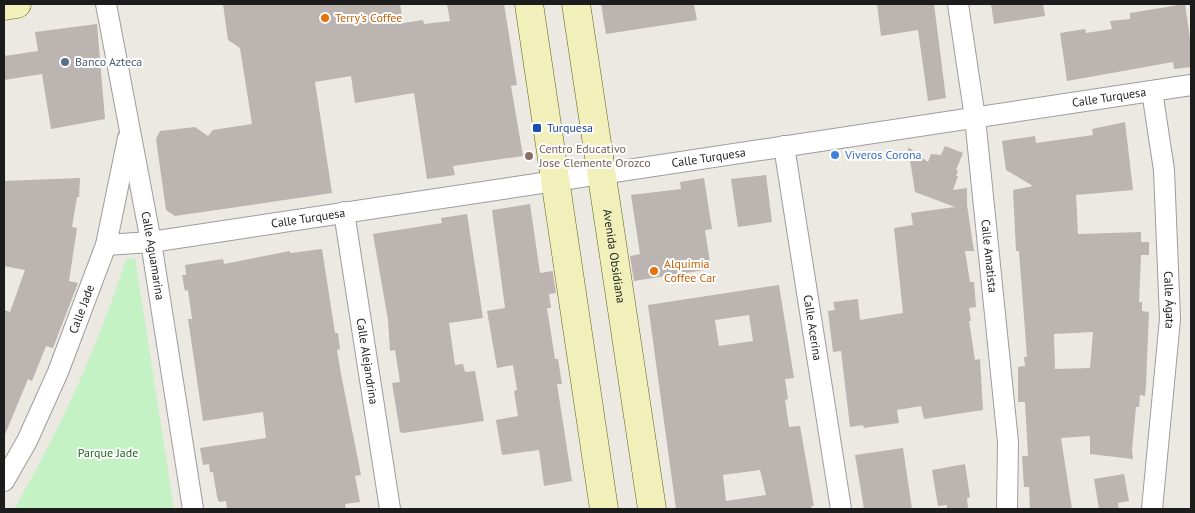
<svg xmlns="http://www.w3.org/2000/svg" width="1195" height="513" viewBox="0 0 1195 513" font-family="'PT Sans',sans-serif">
<style>
.park{fill:#c4f2c5}
.building{fill:#bcb4b0;fill-rule:evenodd}
.lines{fill:none;stroke-linecap:round;stroke-linejoin:round}
.street-casing{stroke:#9d9d9d;stroke-width:22}
.secondary-casing{stroke:#5f6411;stroke-width:29}
.street{stroke:#fff;stroke-width:20}
.secondary{stroke:#f1f0bb;stroke-width:28}
.food-dot{fill:#e8710a;stroke:#fff;stroke-width:2}
.service-dot{fill:#5c6f8a;stroke:#fff;stroke-width:2}
.transit-dot{fill:#1a4fb4;stroke:#fff;stroke-width:2}
.shop-dot{fill:#3f7fe0;stroke:#fff;stroke-width:2}
.education-dot{fill:#8d6e63;stroke:#fff;stroke-width:2}
.labels{text-anchor:middle;stroke-width:4;stroke-linejoin:round;paint-order:stroke}
.food-label{font-size:12px;fill:#c56008;stroke:#fff;text-anchor:start}
.service-label{font-size:12px;fill:#4e5e75;stroke:#fff;text-anchor:start}
.street-label{font-size:12px;fill:#1c1c1c;stroke:#fff}
.transit-label{font-size:12px;fill:#164399;stroke:#fff;text-anchor:start}
.education-label{font-size:12px;fill:#785e54;stroke:#fff;text-anchor:start}
.shop-label{font-size:12px;fill:#366cbe;stroke:#fff;text-anchor:start}
.park-label{font-size:12px;fill:#186b1a;stroke:#fff}
</style>
<rect width="100%" height="100%" fill="#ece8e2"/>
<path class="park" d="M135,258L174,509H14C60,430 98,347 126,259Z"/>
<g class="building">
<path d="M223,4H400L403,23L423,20L424,24L450,21L447,4H504L517,85L511,86L523,156L453,166L455,175L427,179L414,93L355,103L351,76L315,82L332,193L175,216L166,210L156,139L160,131L195,127L208,136L213,130L252,124L240,48L228,40Z"/>
<path d="M601,4H694L697,20L606,34Z"/>
<path d="M877,4H934L946,98L928,101L918,30L881,36Z"/>
<path d="M991,4H1043L1045,16L994,24Z"/>
<path d="M1185,4L1191,45V67L1174,69L1173,62L1067,81L1060,33L1085,29L1086,33L1112,29L1110,21L1130,19V13Z"/>
<path d="M97,24L105,119L51,129L42,74L4,80V56L38,51L35,32Z"/>
<path d="M1125,122L1133,190L1076,195L1078,234L1141,232V242H1149V255H1141L1139,302H1142V311L1149,312L1146,385L1145,396L1140,395L1139,407H1136L1132,450L1133,459L1090,454V436L1061,438L1072,509H1030L1029,487H1024L1022,456H1028L1025,402H1018V367L1025,366L1024,357H1027L1019,251H1016L1013,190L1033,186L1006,170L1002,141L1035,136L1036,143L1093,135L1092,129ZM1093,332L1090,368L1055,369L1054,334Z"/>
<path d="M945,146L963,153L956,170H958L956,176H958L953,190L967,188V205L974,251H965L966,257L970,282H974L976,307L969,308L971,321H969L975,360L980,359L983,410L924,419L921,406L897,410L899,423L864,428L863,425L850,427L841,351L833,352L828,311L835,310L833,302L858,299L860,320L903,313L894,228L913,225L911,213L955,207L915,192L908,147L928,162L931,154L941,155Z"/>
<path d="M766,175L772,222L738,227L731,179Z"/>
<path d="M80,178L79,197H77L72,227L77,228L69,281L78,283L53,348L46,346L32,381L28,379L4,437V310L10,312L25,270L4,266V181Z"/>
<path d="M704,178L712,229L705,230L711,269L634,281L630,256L640,254L631,195L681,189L680,182Z"/>
<path d="M530,204L540,273L553,271V274L556,293L549,294L551,308H547L555,359H558L562,384H557L572,481L544,486L539,450L502,455L496,420L518,416L514,391L517,390L513,365L497,368L487,311L505,308L492,210Z"/>
<path d="M467,214L483,318L449,323L455,365L463,364L465,372L475,371L484,421L403,433L400,432L392,383L400,382L395,350L390,351L388,320L373,234L442,223L441,218Z"/>
<path d="M322,249L335,333H338L340,349L337,350L341,374L361,475L355,476L360,502L345,504L346,509H227L226,501L219,502L217,497L213,472H210L209,464L203,465L200,448L266,438L263,412L203,421L188,319H192L188,290L185,291L182,275H186L185,265L223,259L224,264L290,251V253Z"/>
<path d="M779,285L794,378L785,379L788,399L785,400L789,427L800,426L814,506H811L812,509H676L648,305ZM749,315L753,341L719,346L715,320ZM760,470L766,495L726,501L723,475Z"/>
<path d="M903,448L912,509H864L855,455Z"/>
<path d="M965,464L970,497L967,498L968,509H947V505L938,506L932,470Z"/>
<path d="M1124,474L1129,501L1118,503L1119,509H1099L1094,479Z"/>
</g>
<g class="lines">
<g class="street-casing">
<g id="street">
<path id="s1" d="M106,4L151,242L193,509"/>
<path id="s2" d="M958,4L975,118L1008,442L1007,509"/>
<path id="s3" d="M1152,91L1164,170L1170,319L1152,509"/>
<path id="s4" d="M784,146L841,509"/>
<path id="s5" d="M344,212L390,509"/>
<path id="s6" d="M106,245L151,242L1191,85"/>
<path id="s7" d="M4,481L27,441L58,372L106,245L128,138"/>
</g>
</g>
<g class="secondary-casing">
<g id="secondary">
<path d="M529,4L604,509"/>
<path id="s8" d="M576,4L652,509"/>
<path d="M4,6L17,4"/>
</g>
</g>
<use href="#street" class="street"/>
<use href="#secondary" class="secondary"/>
</g>
<g class="food-dot">
<circle cx="325" cy="18" r="5"/>
<circle cx="654" cy="271" r="5"/>
</g>
<circle class="service-dot" cx="65" cy="62" r="5"/>
<rect class="transit-dot" x="532" y="123" width="10" height="10" rx="2.5"/>
<circle class="shop-dot" cx="835" cy="155" r="5"/>
<circle class="education-dot" cx="529" cy="156" r="5"/>
<g class="labels">
<g class="food-label">
<text x="335" y="22">Terry's Coffee</text>
<text x="664" y="268">Alquimia<tspan x="664" dy="14">Coffee Car</tspan></text>
</g>
<g class="service-label">
<text x="75" y="66">Banco Azteca</text>
</g>
<g class="street-label">
<text dy="4" stroke="none"><textPath href="#s6" startOffset="1014">Calle Turquesa</textPath></text>
<text dy="4" stroke="none"><textPath href="#s6" startOffset="609">Calle Turquesa</textPath></text>
<text dy="4" stroke="none"><textPath href="#s6" startOffset="204">Calle Turquesa</textPath></text>
<text dy="4" stroke="none"><textPath href="#s1" startOffset="256">Calle Aguamarina</textPath></text>
<text dy="4" stroke="none"><textPath href="#s8" startOffset="255">Avenida Obsidiana</textPath></text>
<text dy="4" stroke="none"><textPath href="#s2" startOffset="254">Calle Amatista</textPath></text>
<text dy="4" stroke="none"><textPath href="#s3" startOffset="210">Calle Ágata</textPath></text>
<text dy="4" stroke="none"><textPath href="#s7" startOffset="189">Calle Jade</textPath></text>
<text dy="4" stroke="none"><textPath href="#s4" startOffset="184">Calle Acerina</textPath></text>
<text dy="4" stroke="none"><textPath href="#s5" startOffset="151">Calle Alejandrina</textPath></text>
</g>
<g class="transit-label">
<text x="547" y="132">Turquesa</text>
</g>
<g class="education-label">
<text x="539" y="153">Centro Educativo<tspan x="539" dy="14">Jose Clemente Orozco</tspan></text>
</g>
<g class="shop-label">
<text x="845" y="159">Viveros Corona</text>
</g>
<g class="park-label">
<text x="108" y="457">Parque Jade</text>
</g>
</g>
<rect width="1195" height="513" fill="none" stroke="#1c1c1c" stroke-width="10"/>
</svg>
